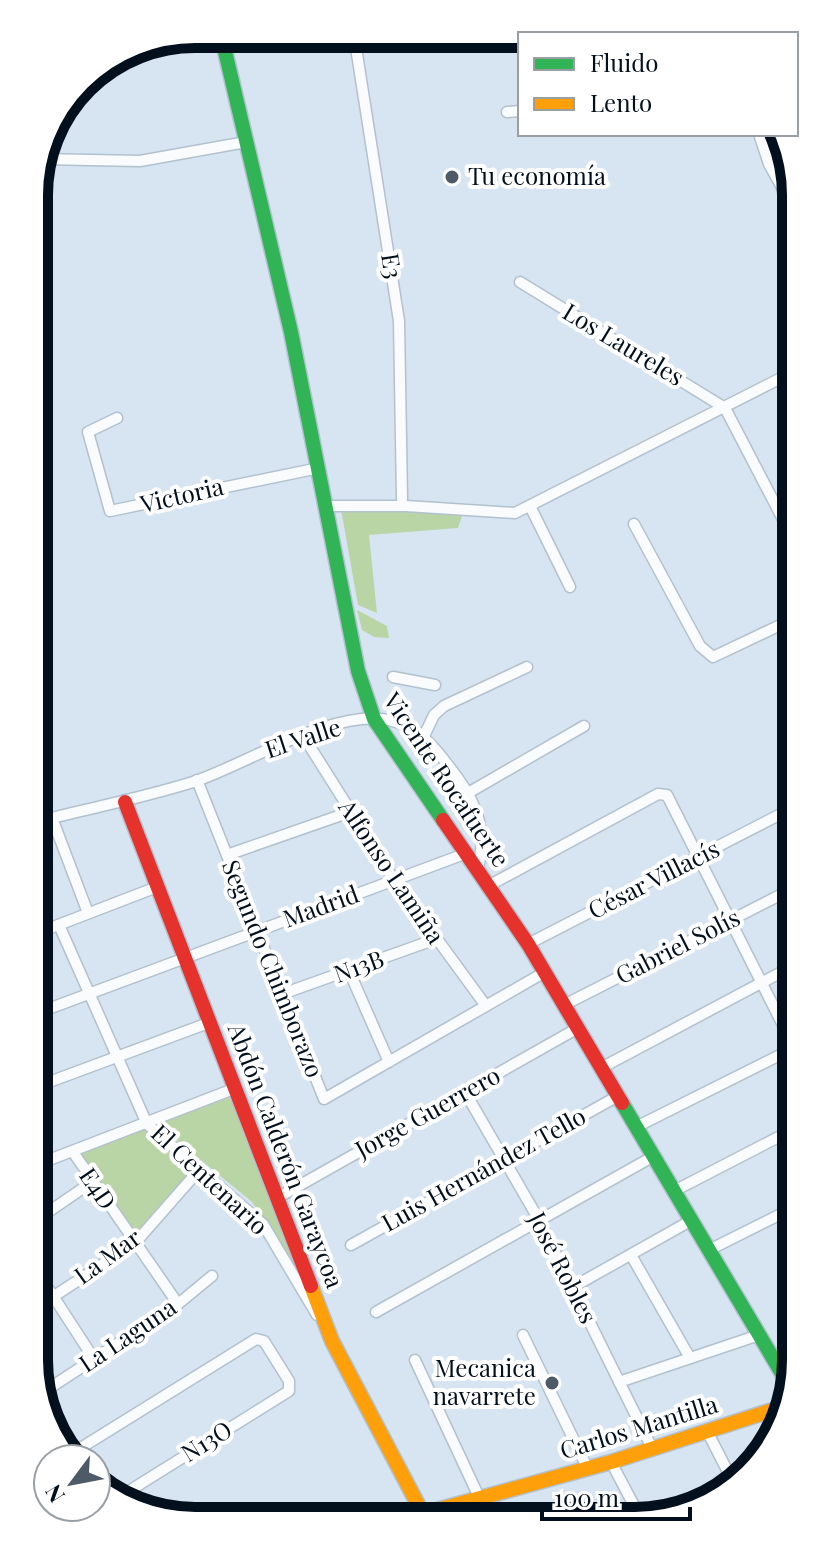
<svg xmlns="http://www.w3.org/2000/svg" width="830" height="1555" viewBox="0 0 830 1555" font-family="'Playfair Display',serif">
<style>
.green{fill:#bad5a5}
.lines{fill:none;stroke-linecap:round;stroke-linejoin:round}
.street-casing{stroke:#b2c1ce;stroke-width:13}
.fast-casing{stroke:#b2c1ce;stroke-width:17}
.slow-casing{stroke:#b2c1ce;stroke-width:17}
.jam-casing{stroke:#b2c1ce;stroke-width:17}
.street{stroke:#f9fbfd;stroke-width:10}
.fast{stroke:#30b455;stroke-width:14}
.slow{stroke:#ff9f0a;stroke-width:14}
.jam{stroke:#e5322d;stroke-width:14}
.poi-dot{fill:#4d5a67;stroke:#fff;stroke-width:3}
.labels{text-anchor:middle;stroke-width:8;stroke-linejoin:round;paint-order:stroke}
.poi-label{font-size:24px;fill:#020f1c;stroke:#fff;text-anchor:start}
.street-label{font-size:24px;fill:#020f1c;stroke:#fff}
.rim{fill:none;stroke:#020f1c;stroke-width:10}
</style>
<rect width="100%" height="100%" fill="#d7e5f3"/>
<g class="green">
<path d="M406,501L464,510L458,528L369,535L377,613L358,605L341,509Z"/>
<path d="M357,610L387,626L389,638L374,637L362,630Z"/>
<path d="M233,1096L301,1275L252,1202L157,1124Z"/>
<path d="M146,1129L194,1170L135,1237L80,1154Z"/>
</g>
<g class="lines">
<g class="street-casing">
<g id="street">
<path d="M354,35L399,321L402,499"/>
<path d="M507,112L520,111"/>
<path d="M759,134L769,164L788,198"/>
<path d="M40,159L140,161L246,142"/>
<path d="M520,282L725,408L787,527"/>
<path d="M117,418L88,432L110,511L319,468"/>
<path d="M327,506H406L515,513L789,374"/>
<path d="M530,506L570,587"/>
<path d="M634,524L700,646L713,657L791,620"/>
<path d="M393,677L435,685"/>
<path d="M302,734L394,880L486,1006"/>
<path d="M424,736L434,715L444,706L527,667"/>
<path d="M197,780L324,1099L545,972"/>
<path d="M468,793L584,726"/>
<path d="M52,818L88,913"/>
<path d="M39,821C91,808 142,798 193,782C245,765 333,708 389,720C422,727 438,752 457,777C478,806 487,832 478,868"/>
<path d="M227,855L350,812"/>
<path d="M490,885L658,794L667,795L793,1045"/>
<path d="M59,925L147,1124L263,1224L317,1315"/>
<path d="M40,932L157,887"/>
<path d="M528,944L779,815"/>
<path d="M349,971L389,1062"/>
<path d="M282,994L436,939"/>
<path d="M564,1005L792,889"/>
<path d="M40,1012L467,853"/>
<path d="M601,1068L793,966"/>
<path d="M41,1085L211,1022"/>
<path d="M465,1092L539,1220L652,1448"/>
<path d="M636,1127L794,1048"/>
<path d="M73,1152L178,1304"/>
<path d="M41,1163L236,1088"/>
<path d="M674,1191L794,1129"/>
<path d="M279,1197L578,1028"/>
<path d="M41,1217L92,1182"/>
<path d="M351,1245L618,1096"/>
<path d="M709,1250L795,1207"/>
<path d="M631,1255L690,1358"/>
<path d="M42,1279L94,1359"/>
<path d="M573,1287L692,1220"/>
<path d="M42,1304L135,1243L200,1169"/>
<path d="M376,1312L654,1156"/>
<path d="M523,1335L587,1467"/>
<path d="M415,1360L479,1497"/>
<path d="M619,1382L759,1335"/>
<path d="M42,1393L178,1304L212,1276"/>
<path d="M707,1431L732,1480"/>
<path d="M71,1454L256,1339L264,1341L289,1381V1391L121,1496"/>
<path d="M611,1462L638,1513"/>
</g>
</g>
<g class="fast-casing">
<g id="fast">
<path d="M221,34L291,332L358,671L374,719L443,820"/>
<path d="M622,1103L790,1387"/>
</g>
</g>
<g class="slow-casing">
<g id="slow">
<path d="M311,1286L332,1341L424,1516"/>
<path d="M415,1516L611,1462L782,1407"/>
</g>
</g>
<g class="jam-casing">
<g id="jam">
<path d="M125,802L311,1286"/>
<path d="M443,820L528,944L622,1103"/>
</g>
</g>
<use href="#street" class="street"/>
<use href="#fast" class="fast"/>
<use href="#slow" class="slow"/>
<use href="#jam" class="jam"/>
</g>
<g class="poi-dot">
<circle cx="452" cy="177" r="8"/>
<circle cx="552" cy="1383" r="8"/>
</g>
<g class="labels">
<g class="poi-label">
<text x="468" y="185">Tu economía</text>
<text x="536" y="1377" text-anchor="end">Mecanica<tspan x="536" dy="28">navarrete</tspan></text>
</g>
<g class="street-label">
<text transform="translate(391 266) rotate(81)" y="8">E3</text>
<text transform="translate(623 345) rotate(31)" y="8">Los Laureles</text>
<text transform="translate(182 496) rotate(-13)" y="8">Victoria</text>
<text transform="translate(303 739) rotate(-18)" y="8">El Valle</text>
<text transform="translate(446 780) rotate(56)" y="8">Vicente Rocafuerte</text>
<text transform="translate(391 872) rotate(56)" y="8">Alfonso Lamiña</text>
<text transform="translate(654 880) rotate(-27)" y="8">César Villacís</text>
<text transform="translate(321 907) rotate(-20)" y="8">Madrid</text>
<text transform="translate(678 947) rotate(-27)" y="8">Gabriel Solís</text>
<text transform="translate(359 967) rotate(-20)" y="8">N13B</text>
<text transform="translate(272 969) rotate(68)" y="8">Segundo Chimborazo</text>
<text transform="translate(428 1113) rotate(-29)" y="8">Jorge Guerrero</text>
<text transform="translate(285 1156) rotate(69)" y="8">Abdón Calderón Garaycoa</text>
<text transform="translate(484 1170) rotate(-29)" y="8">Luis Hernández Tello</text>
<text transform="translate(209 1180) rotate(43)" y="8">El Centenario</text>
<text transform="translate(97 1189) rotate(56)" y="8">E4D</text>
<text transform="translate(108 1257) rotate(-36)" y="8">La Mar</text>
<text transform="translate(562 1268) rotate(63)" y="8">José Robles</text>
<text transform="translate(128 1336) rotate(-34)" y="8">La Laguna</text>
<text transform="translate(639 1428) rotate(-17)" y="8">Carlos Mantilla</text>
<text transform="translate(207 1442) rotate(-32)" y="8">N13O</text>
</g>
</g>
<path d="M0 0H830V1555H0ZM195 48H635A147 147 0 0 1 782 195V1360A147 147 0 0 1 635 1507H195A147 147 0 0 1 48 1360V195A147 147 0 0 1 195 48Z" fill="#fff" fill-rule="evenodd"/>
<path class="rim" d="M195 48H635A147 147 0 0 1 782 195V1360A147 147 0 0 1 635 1507H195A147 147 0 0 1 48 1360V195A147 147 0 0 1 195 48Z"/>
<rect x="518" y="32" width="280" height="104" fill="#ffffff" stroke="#9a9fa4" stroke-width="2"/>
<rect x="534" y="58" width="40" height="12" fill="#30b455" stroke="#9a9fa4" stroke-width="2"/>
<text x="590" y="72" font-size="24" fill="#020f1c">Fluido</text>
<rect x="534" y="98" width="40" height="12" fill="#ff9f0a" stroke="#9a9fa4" stroke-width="2"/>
<text x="590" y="112" font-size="24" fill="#020f1c">Lento</text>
<g transform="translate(72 1483) rotate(238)"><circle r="38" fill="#ffffff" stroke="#9a9fa4" stroke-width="2"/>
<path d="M0-6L14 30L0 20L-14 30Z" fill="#4d5a67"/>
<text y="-12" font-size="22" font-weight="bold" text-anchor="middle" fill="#020f1c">N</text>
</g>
<path d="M542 1507v12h148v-12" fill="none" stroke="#020f1c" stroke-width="4"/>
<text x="554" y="1507" font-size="24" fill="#020f1c" stroke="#ffffff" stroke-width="6" paint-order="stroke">100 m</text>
</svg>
